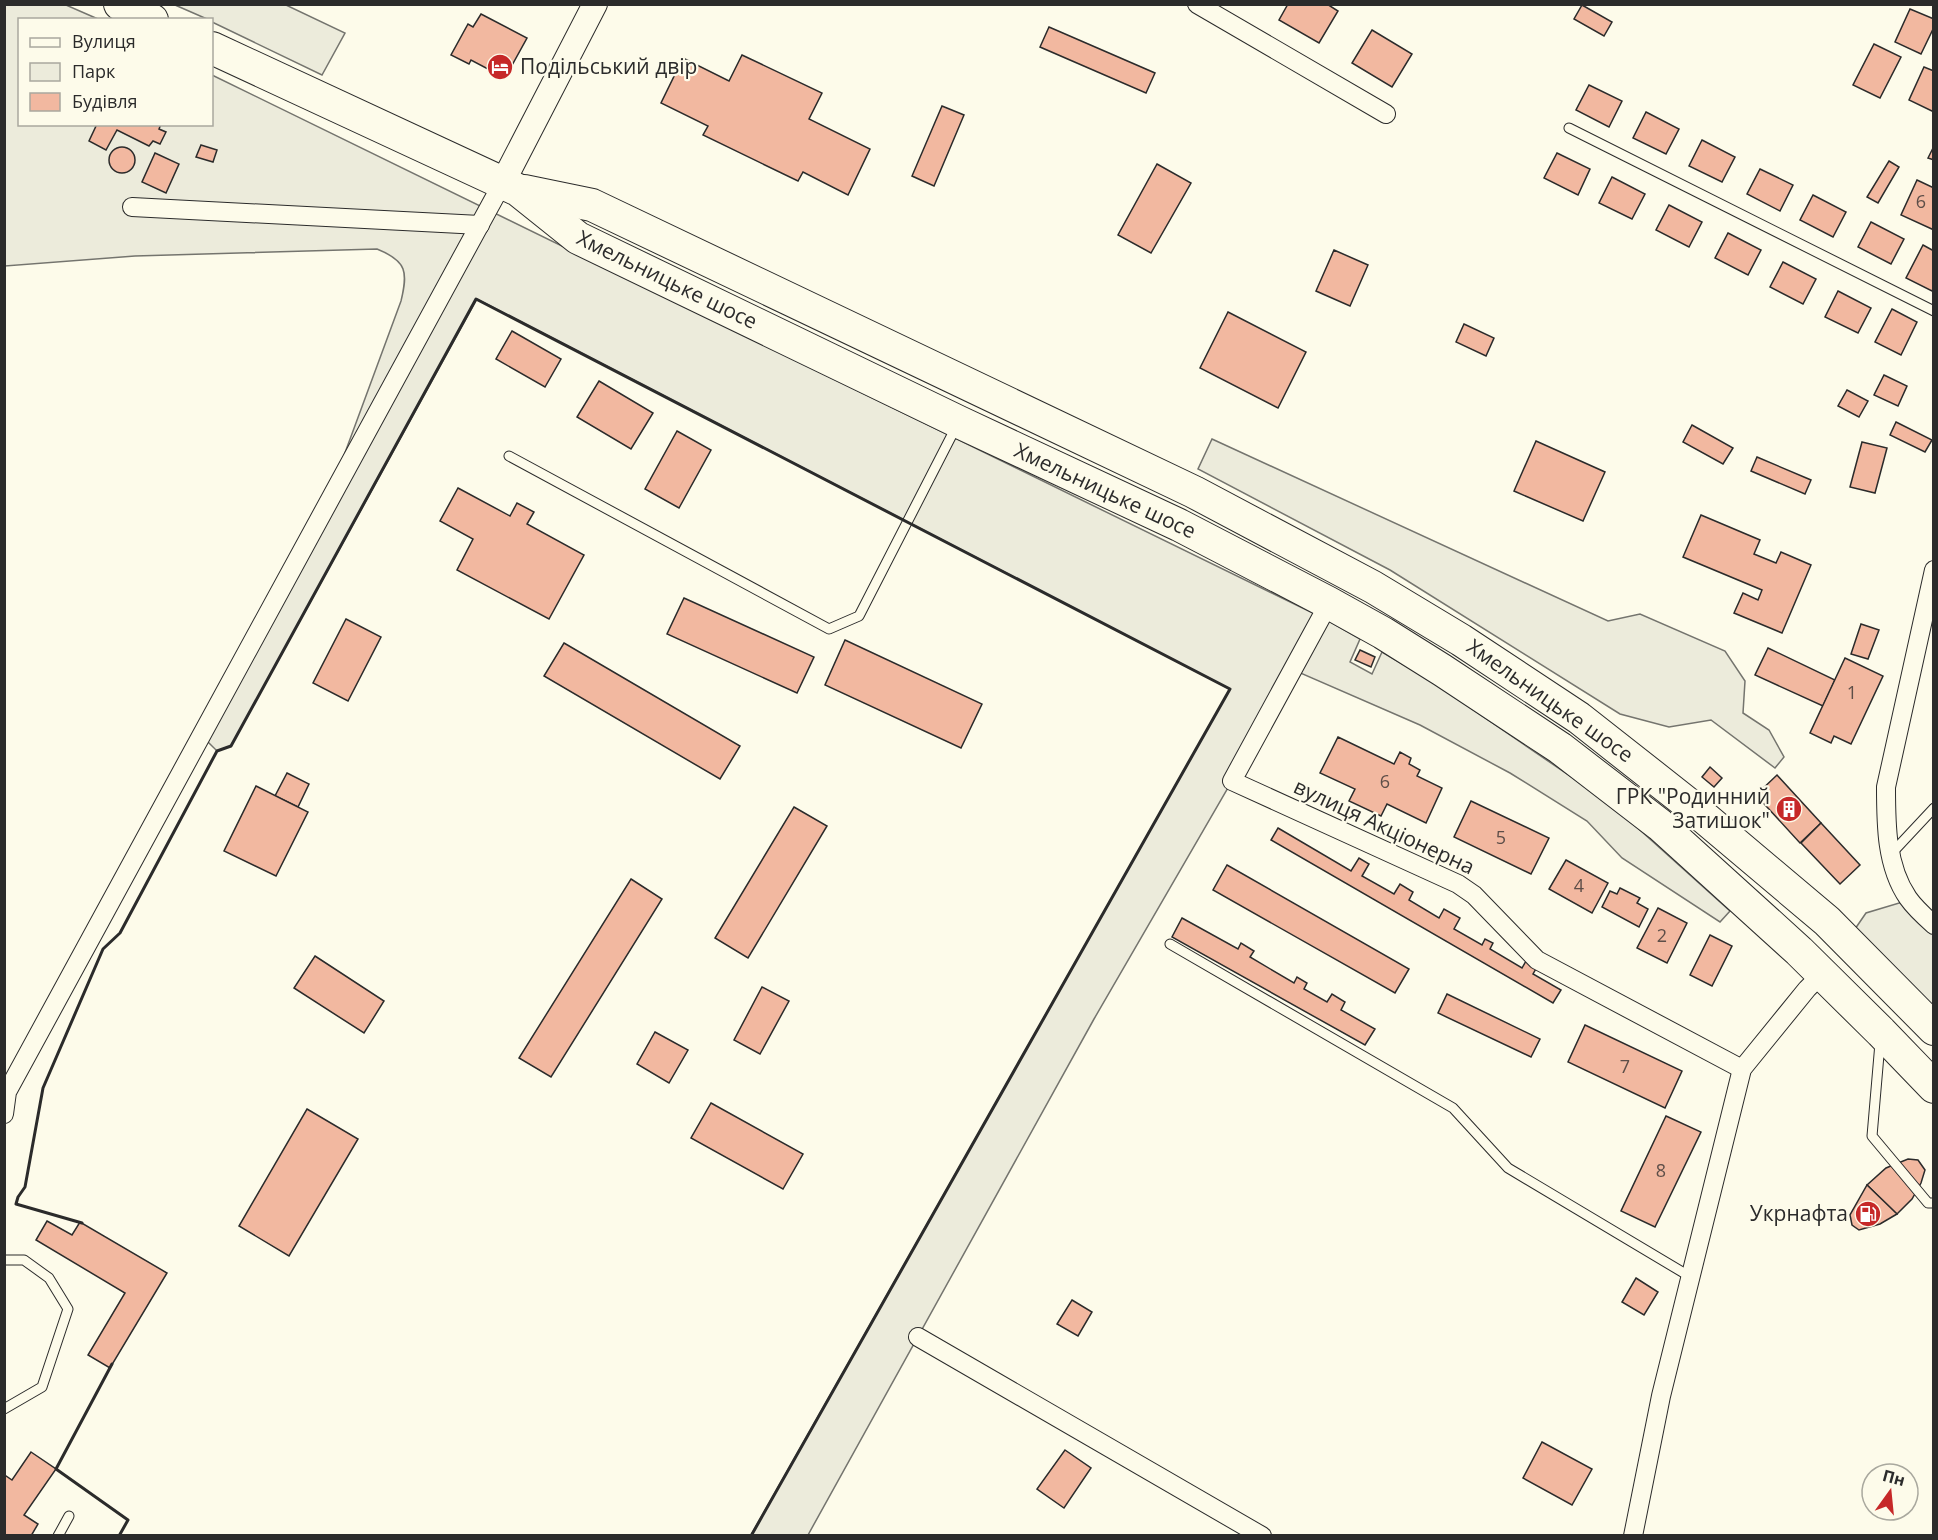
<svg xmlns="http://www.w3.org/2000/svg" width="1938" height="1540" viewBox="0 0 1938 1540" font-family="'Open Sans',sans-serif">
<style>
.green{fill:#ecebdb;stroke:#74746e;stroke-width:1.5}
.building{fill:#f2b8a0;stroke:#2b2b2b;stroke-width:1.5}
.lines{fill:none;stroke-linecap:round;stroke-linejoin:round}
.lane-casing{stroke:#2b2b2b;stroke-width:11}
.street-casing{stroke:#2b2b2b;stroke-width:20}
.secondary-casing{stroke:#2b2b2b;stroke-width:26}
.highway-casing{stroke:#2b2b2b;stroke-width:34}
.lane{stroke:#fdfbea;stroke-width:9}
.street{stroke:#fdfbea;stroke-width:18}
.secondary{stroke:#fdfbea;stroke-width:24}
.highway{stroke:#fdfbea;stroke-width:32}
.wall{stroke:#2b2b2b;stroke-width:3}
.labels{text-anchor:middle;stroke-width:4.5;stroke-linejoin:round;paint-order:stroke}
.number-label{font-size:18px;fill:#5d4e48}
.poi-label{font-size:21px;fill:#2b2b2b;stroke:#fdfbea;text-anchor:end}
.street-label{font-size:21px;fill:#2b2b2b;stroke:#fdfbea}
</style>
<rect width="100%" height="100%" fill="#fdfbea"/>
<g class="green">
<path d="M5,5H66L98,19L20,20V124H212V75L1321,617L1232,781L1094,1019L808,1535H751L1230,689L477,299L231,746L217,751L201,735L322,515L401,301C408,272 407,261 377,249L135,256L5,266Z"/>
<path d="M175,5H286L345,33L322,75L212,22V20L207,19Z"/>
<path d="M1212,439L1608,621L1640,614L1725,651L1745,681L1743,713L1769,730L1784,757L1775,768L1711,720L1669,727L1620,714L1390,570L1198,469Z"/>
<path d="M1327,620L1360,639L1350,662L1372,674L1382,652L1428,679L1611,804L1730,911L1720,922L1622,858L1587,821L1510,773L1420,725L1298,672Z"/>
<path d="M1909,900L1933,925V1012L1855,929L1866,913Z"/>
</g>
<g class="building">
<path d="M1288,4H1327L1338,11L1319,43L1279,20Z"/>
<path d="M1582,5L1612,22L1604,36L1574,19Z"/>
<path d="M1910,9L1934,19V27L1921,54L1895,42Z"/>
<path d="M481,14L527,38L505,78L471,60L469,64L451,55L468,24L473,27Z"/>
<path d="M1049,27L1155,73L1146,93L1040,47Z"/>
<path d="M1372,30L1412,54L1392,87L1352,63Z"/>
<path d="M1874,44L1901,57L1880,98L1853,85Z"/>
<path d="M742,55L822,93L809,119L870,149L848,195L803,172L798,181L703,135L708,126L661,103L683,58L729,81Z"/>
<path d="M1924,67L1934,71V112L1909,100Z"/>
<path d="M1589,85L1622,101L1609,127L1576,110Z"/>
<path d="M942,106L964,115L934,186L912,176Z"/>
<path d="M1646,112L1679,129L1666,154L1633,138Z"/>
<path d="M97,124H161L159,129L166,132L160,144L153,141L149,146L117,130L106,150L89,141Z"/>
<path d="M1702,140L1735,157L1722,182L1689,166Z"/>
<path d="M201,145L217,150L213,162L196,157Z"/>
<path d="M1934,146V160L1928,158Z"/>
<circle cx="122" cy="160" r="13"/>
<path d="M155,153L179,164L166,193L142,182Z"/>
<path d="M1557,153L1590,169L1578,195L1544,178Z"/>
<path d="M1889,161L1899,167L1878,203L1867,197Z"/>
<path d="M1157,164L1191,183L1151,253L1118,235Z"/>
<path d="M1760,169L1793,185L1780,211L1747,194Z"/>
<path d="M1612,177L1645,194L1632,219L1599,203Z"/>
<path d="M1917,180L1934,188V230L1901,215Z"/>
<path d="M1813,195L1846,212L1833,237L1800,220Z"/>
<path d="M1669,205L1702,222L1689,247L1656,230Z"/>
<path d="M1871,222L1904,239L1891,264L1858,247Z"/>
<path d="M1728,233L1761,250L1748,275L1715,258Z"/>
<path d="M1923,245L1934,251V287L1932,291L1906,278Z"/>
<path d="M1334,250L1368,265L1350,306L1316,291Z"/>
<path d="M1783,262L1816,279L1803,304L1770,287Z"/>
<path d="M1838,291L1871,308L1858,333L1825,317Z"/>
<path d="M1892,309L1917,322L1901,355L1875,342Z"/>
<path d="M1228,312L1306,352L1278,408L1200,368Z"/>
<path d="M1464,324L1494,338L1486,356L1456,342Z"/>
<path d="M512,331L561,359L545,387L496,359Z"/>
<path d="M1884,375L1907,386L1898,406L1874,395Z"/>
<path d="M599,381L653,413L631,449L577,417Z"/>
<path d="M1847,390L1868,401L1859,417L1838,406Z"/>
<path d="M1896,422L1932,440L1925,452L1890,435Z"/>
<path d="M1692,425L1733,448L1723,464L1683,442Z"/>
<path d="M677,431L711,450L679,508L645,489Z"/>
<path d="M1536,441L1605,472L1583,521L1514,491Z"/>
<path d="M1862,442L1887,448L1875,493L1850,487Z"/>
<path d="M1757,457L1811,480L1805,494L1751,471Z"/>
<path d="M458,488L510,516L517,503L534,512L527,524L584,555L549,619L457,570L473,539L440,521Z"/>
<path d="M1701,515L1760,540L1754,554L1776,563L1781,552L1811,565L1782,633L1734,613L1743,593L1758,600L1762,590L1683,557Z"/>
<path d="M684,598L814,657L797,693L667,634Z"/>
<path d="M346,619L381,637L348,701L313,683Z"/>
<path d="M1861,624L1879,630L1868,659L1851,654Z"/>
<path d="M845,640L982,704L961,748L825,685Z"/>
<path d="M564,643L740,746L720,779L544,676Z"/>
<path d="M1768,648L1835,680L1823,706L1755,675Z"/>
<path d="M1360,650L1375,657L1371,667L1355,660Z"/>
<path d="M1845,658L1883,676L1851,744L1834,736L1831,743L1810,733Z"/>
<path d="M1338,737L1394,764L1400,752L1411,758L1409,764L1420,770L1417,776L1442,788L1426,823L1387,804L1381,816L1349,801L1355,789L1320,773Z"/>
<path d="M1710,767L1722,778L1714,787L1702,777Z"/>
<path d="M287,773L309,784L298,807L275,796Z"/>
<path d="M1777,775L1821,823L1800,843L1756,795Z"/>
<path d="M256,786L308,812L276,876L224,851Z"/>
<path d="M1471,801L1549,838L1531,874L1454,837Z"/>
<path d="M794,807L827,826L748,958L715,938Z"/>
<path d="M1821,823L1860,865L1840,884L1801,843Z"/>
<path d="M1278,828L1351,871L1359,858L1369,864L1362,876L1394,894L1400,884L1413,892L1409,900L1439,918L1444,909L1460,918L1454,929L1482,945L1485,939L1493,943L1490,949L1522,968L1526,961L1537,967L1533,974L1561,990L1553,1003L1271,840Z"/>
<path d="M1566,860L1608,883L1592,913L1549,889Z"/>
<path d="M1227,865L1409,969L1395,993L1213,890Z"/>
<path d="M631,879L662,899L551,1077L519,1058Z"/>
<path d="M1620,888L1640,898L1637,903L1648,909L1639,927L1602,907L1610,891L1617,894Z"/>
<path d="M1658,908L1687,923L1667,963L1637,948Z"/>
<path d="M1182,918L1238,949L1241,943L1254,951L1250,957L1294,983L1297,977L1307,983L1304,989L1327,1002L1332,994L1345,1002L1341,1010L1375,1029L1365,1045L1172,937Z"/>
<path d="M1710,935L1732,946L1712,986L1690,975Z"/>
<path d="M315,956L384,1001L364,1033L294,988Z"/>
<path d="M762,987L789,1001L760,1054L734,1040Z"/>
<path d="M1447,994L1540,1039L1531,1057L1438,1013Z"/>
<path d="M1585,1025L1682,1071L1665,1108L1568,1062Z"/>
<path d="M655,1032L688,1050L669,1083L637,1064Z"/>
<path d="M711,1103L803,1154L783,1189L691,1138Z"/>
<path d="M307,1109L358,1139L289,1256L239,1226Z"/>
<path d="M1666,1116L1701,1132L1655,1227L1621,1211Z"/>
<path d="M1908,1159L1918,1160L1925,1170L1921,1183L1912,1199L1897,1214L1867,1185L1886,1168Z"/>
<path d="M1867,1185L1897,1214L1880,1224L1859,1230L1852,1225L1850,1215Z"/>
<path d="M47,1221L72,1235L80,1222L167,1273L110,1368L88,1355L125,1293L36,1240Z"/>
<path d="M1636,1278L1658,1292L1644,1315L1622,1302Z"/>
<path d="M1072,1300L1092,1312L1078,1336L1057,1324Z"/>
<path d="M1542,1442L1592,1469L1572,1505L1523,1478Z"/>
<path d="M1065,1450L1091,1468L1064,1508L1037,1489Z"/>
<path d="M31,1452L56,1469L24,1515L38,1524L31,1536H4V1478L6,1476L12,1480Z"/>
</g>
<g class="lines">
<g class="lane-casing">
<g id="lane">
<path d="M1569,128L1934,311"/>
<path d="M509,456L829,629L859,616L956,427"/>
<path d="M1891,854L1934,808"/>
<path d="M1170,944L1453,1108L1508,1168L1689,1276"/>
<path d="M1880,1043L1872,1136L1928,1203H1934"/>
<path d="M4,1260H24L49,1278L68,1309L42,1387L4,1409"/>
<path d="M58,1536L69,1516"/>
</g>
</g>
<g class="street-casing">
<g id="street">
<path d="M1197,4L1386,114"/>
<path d="M132,207L480,225"/>
<path d="M1934,570L1886,787C1886,824 1886,866 1908,898C1915,908 1925,917 1934,925"/>
<path d="M1329,603L1232,781L1458,884L1474,895L1537,960L1742,1069"/>
<path d="M4,1114L7,1092L503,182"/>
<path d="M918,1337L1262,1536"/>
<path d="M1633,1536L1661,1396L1742,1069L1807,989L1822,974"/>
</g>
</g>
<g class="secondary-casing">
<path id="secondary" d="M503,182L595,4"/>
</g>
<g class="highway-casing">
<g id="highway">
<path d="M120,4L152,20"/>
<path d="M212,48L518,190L578,238L959,422L1179,525L1329,603L1383,633L1442,670L1560,748L1660,825L1799,951L1881,1032L1934,1087"/>
<path d="M524,191L592,205L1194,492L1373,587L1461,640L1579,718L1687,803L1827,921L1934,1029"/>
</g>
</g>
<use href="#lane" class="lane"/>
<use href="#street" class="street"/>
<use href="#secondary" class="secondary"/>
<use href="#highway" class="highway"/>
<g class="wall">
<path d="M82,1223L16,1204L18,1197L25,1187L43,1088L103,949L120,933L217,751L231,746L476,299L1230,689L751,1536"/>
<path d="M112,1364L56,1469L128,1520L119,1536"/>
</g>
</g>
<defs>
<g id="hotel-disc" transform="scale(1.35)"><circle r="9.5" fill="#c62828" stroke="#fdfbea"/><path d="M-6-4.5h1.5V1H6V5H4.5V3h-9V5H-6ZM-4 0a1.8 1.8 0 1 1 3.6 0ZM.5 0V-2.5h3Q6-2.5 6 0Z" fill="#fff"/></g>
<g id="building-disc" transform="scale(1.35)"><circle r="9.5" fill="#c62828" stroke="#fdfbea"/><path d="M-4-6H4V6H1V3H-1V6H-4ZM-2.5-4.3h1.7v1.8h-1.7ZM.8-4.3h1.7v1.8H.8ZM-2.5-1h1.7V.8h-1.7ZM.8-1h1.7V.8H.8Z" fill="#fff"/></g>
<g id="fuel-disc" transform="scale(1.35)"><circle r="9.5" fill="#c62828" stroke="#fdfbea"/><path d="M-5.5-6h7V0h2V4h1.3V-2.5L3-4.5l.8-.8L6-3V5H2.5V1h-1V6h-7ZM-4.2-4.7v3.2H.2V-4.7Z" fill="#fff"/></g>
</defs>
<g fill-rule="evenodd">
<use href="#hotel-disc" x="500" y="67"/>
<use href="#building-disc" x="1789" y="809"/>
<use href="#fuel-disc" x="1868" y="1214"/>
</g>
<g class="labels">
<g class="number-label">
<text x="1921" y="208">6</text>
<text x="1852" y="699">1</text>
<text x="1385" y="788">6</text>
<text x="1501" y="844">5</text>
<text x="1579" y="892">4</text>
<text x="1662" y="942">2</text>
<text x="1625" y="1073">7</text>
<text x="1661" y="1177">8</text>
</g>
<g class="poi-label">
<text x="520" y="74" text-anchor="start">Подільський двір</text>
<text x="1770" y="804">ГРК "Родинний<tspan x="1770" dy="24">Затишок"</tspan></text>
<text x="1848" y="1221">Укрнафта</text>
</g>
<g class="street-label">
<text transform="translate(667 280) rotate(26)" y="7">Хмельницьке шосе</text>
<text transform="translate(1105 491) rotate(25)" y="7">Хмельницьке шосе</text>
<text transform="translate(1550 701) rotate(35)" y="7">Хмельницьке шосе</text>
<text transform="translate(1384 827) rotate(25)" y="7">вулиця Акціонерна</text>
</g>
</g>
<rect width="1938" height="1540" fill="none" stroke="#2b2b2b" stroke-width="12"/>
<rect x="18" y="18" width="195" height="108" fill="#fdfbea" stroke="#a9a89e" stroke-width="1.5"/>
<rect x="30" y="38" width="30" height="9" fill="#fdfbea" stroke="#a9a89e" stroke-width="1.5"/>
<text x="72" y="48" font-size="18" fill="#2b2b2b">Вулиця</text>
<rect x="30" y="63" width="30" height="18" fill="#ecebdb" stroke="#a9a89e" stroke-width="1.5"/>
<text x="72" y="78" font-size="18" fill="#2b2b2b">Парк</text>
<rect x="30" y="93" width="30" height="18" fill="#f2b8a0" stroke="#a9a89e" stroke-width="1.5"/>
<text x="72" y="108" font-size="18" fill="#2b2b2b">Будівля</text>
<g transform="translate(1890 1492) rotate(15)"><circle r="28" fill="#fdfbea" stroke="#a9a89e" stroke-width="1.5"/>
<path d="M0-4.5L10 22L0 15L-10 22Z" fill="#c62828"/>
<text y="-9" font-size="16" font-weight="bold" text-anchor="middle" fill="#2b2b2b">Пн</text>
</g>
</svg>
